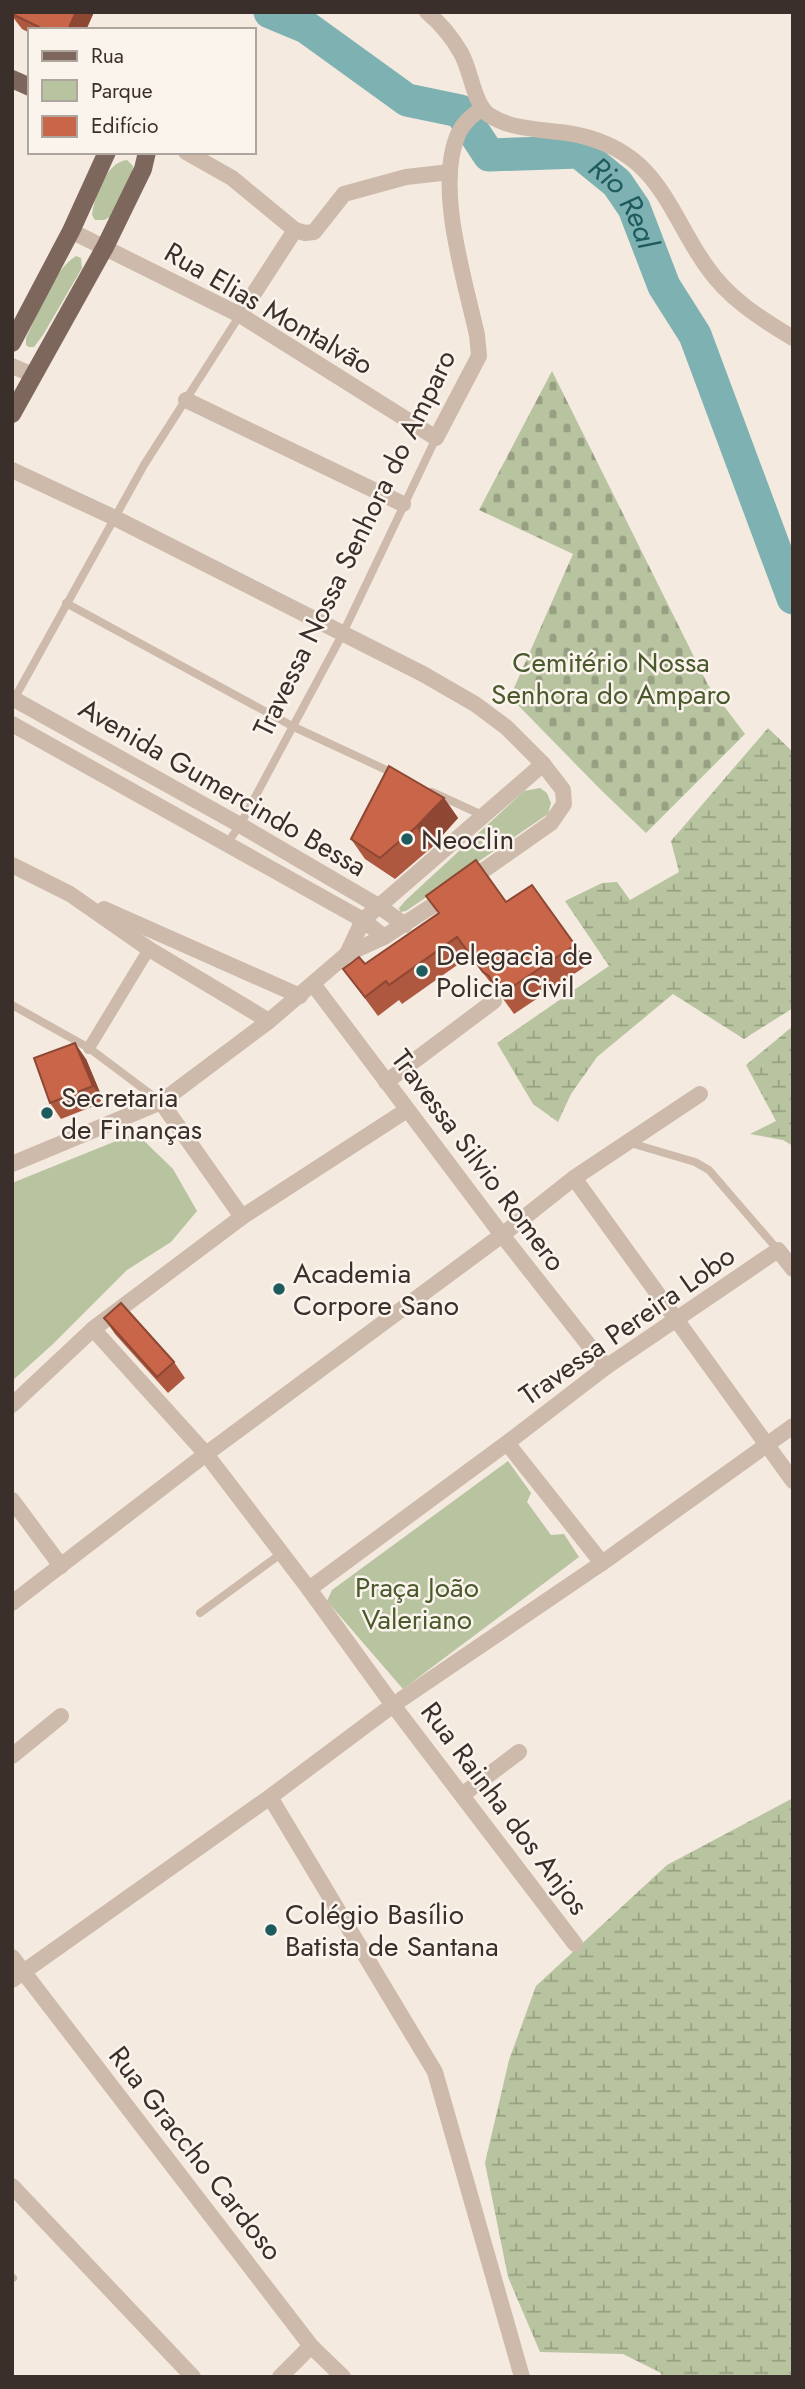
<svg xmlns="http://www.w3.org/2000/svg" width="805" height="2389" viewBox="0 0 805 2389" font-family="Jost,sans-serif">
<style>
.wetland{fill:url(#wetland-marsh)}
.cemetery{fill:url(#cemetery-stones)}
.park{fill:#b8c49f}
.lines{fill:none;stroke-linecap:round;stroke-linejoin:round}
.river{stroke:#7eb1b2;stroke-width:33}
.service{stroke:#cdbaab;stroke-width:8}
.pedestrian{stroke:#cdbaab;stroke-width:12}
.minor{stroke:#cdbaab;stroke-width:16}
.primary{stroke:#7d665b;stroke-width:18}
.wall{fill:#ad583f}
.shaded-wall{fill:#8d4733}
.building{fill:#c96649;stroke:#8d4733;stroke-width:2}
.poi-dot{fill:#1e5b5e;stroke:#fbf4ed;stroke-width:2.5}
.labels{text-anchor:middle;stroke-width:5;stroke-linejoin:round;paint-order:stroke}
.street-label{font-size:28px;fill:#3b2f2b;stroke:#fbf4ed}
.park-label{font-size:28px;fill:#4a5a2d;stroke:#fbf4ed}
.poi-label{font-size:28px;fill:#3b2f2b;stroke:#fbf4ed;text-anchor:start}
.water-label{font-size:30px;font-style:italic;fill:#1e5b5e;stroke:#fbf4ed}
</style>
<defs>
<pattern id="wetland-marsh" width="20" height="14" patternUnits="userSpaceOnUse" patternTransform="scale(1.75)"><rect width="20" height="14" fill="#b8c49f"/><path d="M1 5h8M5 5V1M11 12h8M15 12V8" fill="none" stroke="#97a082"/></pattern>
<pattern id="cemetery-stones" width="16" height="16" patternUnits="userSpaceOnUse" patternTransform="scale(1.75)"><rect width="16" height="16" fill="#b8c49f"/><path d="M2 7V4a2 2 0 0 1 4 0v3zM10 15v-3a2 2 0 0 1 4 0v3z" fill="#97a082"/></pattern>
</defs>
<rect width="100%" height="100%" fill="#f4eae0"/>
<g class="wetland">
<path d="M768,728L793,752V1008L744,1039L673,994L597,1057L571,1094L558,1122L533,1104L497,1043L609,966L565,901L602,883L617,882L630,900L679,872L671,841Z"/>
<path d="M793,1026V1146L783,1140L750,1134L776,1121L746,1065Z"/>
<path d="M793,1798V2377H660L661,2373L623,2354L540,2352L508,2277L485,2163L509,2060L536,1986L667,1865Z"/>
</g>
<path class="cemetery" d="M552,371L708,685L745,734L646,833L601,790L510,697L573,554L479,510Z"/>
<g class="park">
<path d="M127,160L133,166L132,173L112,216L104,220H95L92,215C94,197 106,162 127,160Z"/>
<path d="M76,256L81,258L82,268L43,335L34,347H29L26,345V338C38,314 53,270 76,256Z"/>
<path d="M540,788L547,793L551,803L548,814L406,911L400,912L399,908L406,900L524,791Z"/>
<path d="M136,1133L173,1169L197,1211L171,1242L127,1270L53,1344L12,1381V1183Z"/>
<path d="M508,1461L531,1493L527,1502L551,1535L564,1534L579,1557L403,1689L327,1601L332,1590Z"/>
</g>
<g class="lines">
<path class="river" id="s1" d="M270,12L306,27L407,100L460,111L489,155L579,152L617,183L634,208L664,286L695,335L793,598"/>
<g class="service">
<path d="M66,603L294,727L395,774"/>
<path d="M13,701L144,465L240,315"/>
<path d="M432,792L482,815"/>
<path d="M226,845L240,825L342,635L436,438"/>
<path d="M12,1005L89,1048L161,1102"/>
<path d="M627,1142L695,1162L709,1170L778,1250"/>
<path d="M200,1613L282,1553"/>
<path d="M12,2277L13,2278"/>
</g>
<path class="pedestrian" d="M89,1048L149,949"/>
<g class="minor">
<path d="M427,12C441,24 452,37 461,53C471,70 474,105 489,115C512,130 541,129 567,133C593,137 619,147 639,165C668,191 684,236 707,267C728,298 761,319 793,338"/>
<path d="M186,152L232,178L295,230"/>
<path d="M71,231L240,315L436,438L479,356L477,335C465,280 434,185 459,132C464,122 472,116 481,109"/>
<path d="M240,315L295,230L305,233L314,232L344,194L406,177L450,172"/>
<path d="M12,366L33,375"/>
<path d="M186,400L403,504"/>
<path d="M12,470L113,517L423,674L475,704L506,727L543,764L563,790L564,804L551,823L467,882"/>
<path d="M12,698L240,825L380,907L405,925"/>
<path d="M12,724L363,920L384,937"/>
<path d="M12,865L70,894L149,949L269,1021"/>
<path d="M104,909L300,996"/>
<path d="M347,954L363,920L543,764"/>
<path d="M313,984L502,1235L606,1367"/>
<path d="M386,1082L494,1001"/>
<path d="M161,1102L269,1021L347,954L384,937L449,895"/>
<path d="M12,1164L161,1102L242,1217L93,1329L12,1405"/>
<path d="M574,1178L793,1481"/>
<path d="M242,1217L407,1110"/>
<path d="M93,1329L206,1454L309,1589L393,1705L575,1944"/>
<path d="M507,1443L606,1367L778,1250L793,1269"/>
<path d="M12,1500L61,1566"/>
<path d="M602,1563L793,1426"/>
<path d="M12,1603L206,1454L502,1235L574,1178L700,1094"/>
<path d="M12,1756L61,1716"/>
<path d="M462,1795L519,1752"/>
<path d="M270,1797L435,2072L522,2377"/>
<path d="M12,1957L311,2346L343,2377"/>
<path d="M12,1980L270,1797L393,1705L602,1563L507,1443L309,1589"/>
<path d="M12,2186L193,2377"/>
<path d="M280,2377L311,2346"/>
</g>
<g class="primary">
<path d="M12,79L30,87"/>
<path d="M12,343L71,231L107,152"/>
<path d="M12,414L105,247L143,169L147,152"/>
</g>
</g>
<g class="wall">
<path d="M12,12H94L86,30H30V33L22,29L12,16Z"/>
<path d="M444,798L458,818L431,848L395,879L365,859L351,839Z"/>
<path d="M532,885L589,964L514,1014L499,993L497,991L470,956L402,1004L399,1000L378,1016L343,969L365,964L439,913L426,896L506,902Z"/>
<path d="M86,1059L104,1102L61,1119L50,1103Z"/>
<path d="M104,1318L174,1362L185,1378L168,1393L115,1334Z"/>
</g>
<g class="shaded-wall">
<path d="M76,12H94L86,30H68Z"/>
<path d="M444,798L458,818L431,848L416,827Z"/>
<path d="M75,1043L86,1059L104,1102L93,1086Z"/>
</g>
<g class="building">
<path d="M12,12H76L68,30H45L12,14Z"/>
<path d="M389,766L444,798L416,827L380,858L351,839Z"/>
<path d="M476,860L506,902L532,885L575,945L500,995L489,976L483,972L457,937L389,985L386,981L365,997L343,969L359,957L365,964L439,913L426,896Z"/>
<path d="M75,1043L93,1086L50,1103L34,1058Z"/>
<path d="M121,1303L174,1362L157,1377L104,1318Z"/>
</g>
<g class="poi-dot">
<circle cx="407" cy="839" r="7"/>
<circle cx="422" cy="971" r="7"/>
<circle cx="47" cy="1113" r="7"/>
<circle cx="279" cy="1289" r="7"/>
<circle cx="271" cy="1930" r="7"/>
</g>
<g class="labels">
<g class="street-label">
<text transform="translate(269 308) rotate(30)" y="10">Rua Elias Montalvão</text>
<text transform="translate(354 543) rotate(-64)" y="10">Travessa Nossa Senhora do Amparo</text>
<text transform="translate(223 787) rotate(30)" y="10">Avenida Gumercindo Bessa</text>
<text transform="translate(479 1160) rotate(53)" y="10">Travessa Silvio Romero</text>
<text transform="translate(627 1325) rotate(-35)" y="10">Travessa Pereira Lobo</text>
<text transform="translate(505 1808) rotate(53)" y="10">Rua Rainha dos Anjos</text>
<text transform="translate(196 2153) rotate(52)" y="10">Rua Graccho Cardoso</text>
</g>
<g class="park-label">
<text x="611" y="672">Cemitério Nossa<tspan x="611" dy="32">Senhora do Amparo</tspan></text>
<text x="417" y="1597">Praça João<tspan x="417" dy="32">Valeriano</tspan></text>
</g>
<g class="poi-label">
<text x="421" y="849">Neoclin</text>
<text x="436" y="965">Delegacia de<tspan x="436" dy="32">Policia Civil</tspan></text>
<text x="61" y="1107">Secretaria<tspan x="61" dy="32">de Finanças</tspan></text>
<text x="293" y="1283">Academia<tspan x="293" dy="32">Corpore Sano</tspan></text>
<text x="285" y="1924">Colégio Basílio<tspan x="285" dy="32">Batista de Santana</tspan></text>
</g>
<g class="water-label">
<text dy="10" stroke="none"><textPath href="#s1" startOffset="430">Rio Real</textPath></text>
</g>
</g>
<rect width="805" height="2389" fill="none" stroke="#3b2f2b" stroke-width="28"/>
<rect x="28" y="28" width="228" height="126" fill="#fbf4ed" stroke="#aea59f" stroke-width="2"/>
<rect x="42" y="51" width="35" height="10" fill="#7d665b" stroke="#aea59f" stroke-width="2"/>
<text x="91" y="63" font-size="21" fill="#3b2f2b">Rua</text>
<rect x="42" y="80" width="35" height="21" fill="#b8c49f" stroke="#aea59f" stroke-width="2"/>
<text x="91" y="98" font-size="21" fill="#3b2f2b">Parque</text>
<rect x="42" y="116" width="35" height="21" fill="#c96649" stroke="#aea59f" stroke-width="2"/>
<text x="91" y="133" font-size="21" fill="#3b2f2b">Edifício</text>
</svg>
